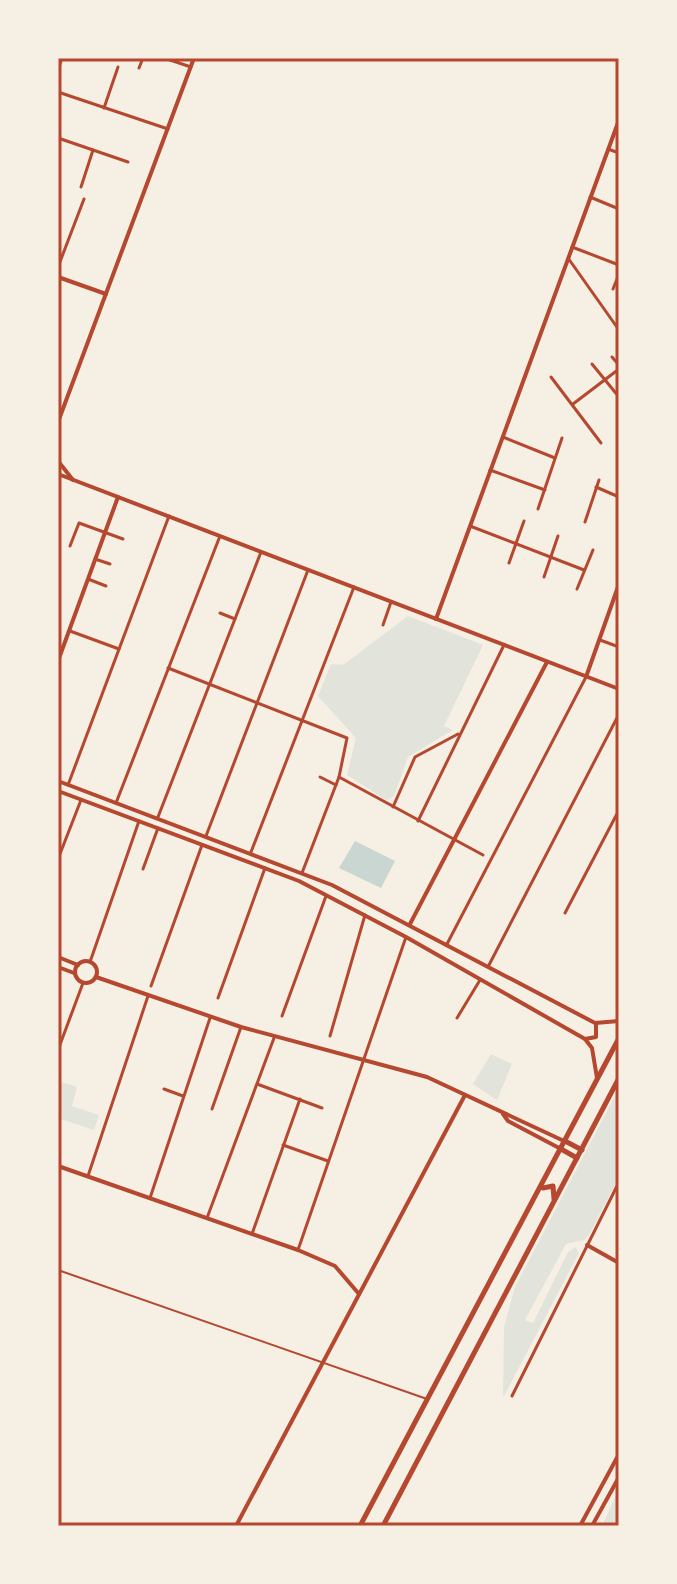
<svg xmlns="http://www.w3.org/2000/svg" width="677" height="1584" viewBox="0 0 677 1584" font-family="'Sofia Sans Condensed',sans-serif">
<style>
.green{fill:#e2e4dc}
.water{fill:#c9d6d2}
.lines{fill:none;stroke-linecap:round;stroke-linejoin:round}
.service{stroke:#b5482f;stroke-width:2}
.minor{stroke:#b5482f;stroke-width:3}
.tertiary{stroke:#b5482f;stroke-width:4}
.secondary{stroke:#b5482f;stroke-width:4}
.primary{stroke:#b5482f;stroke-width:5}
.neatline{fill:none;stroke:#b5482f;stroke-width:3}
</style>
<rect width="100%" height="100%" fill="#f6efe4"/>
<g class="green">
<path d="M408,616L483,645L444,726L453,730L408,757L394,796L386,800L347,775L356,738L318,696L331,664L343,665Z"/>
<path d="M491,1054L512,1064L497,1100L473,1084Z"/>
<path d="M58,1081L77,1087L72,1106L99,1115L94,1130L58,1118Z"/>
<path d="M619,1088V1177L589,1235L584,1240L566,1244L525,1320L533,1323L568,1252L576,1247L579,1253L503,1398L504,1327L515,1287Z"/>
<path d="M617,1493L619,1526H602Z"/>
</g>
<path class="water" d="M355,841L395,861L381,888L339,868Z"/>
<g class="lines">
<path class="service" d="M58,1270L427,1399"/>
<g class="minor">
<path d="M164,58L191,67"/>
<path d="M104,59V58"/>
<path d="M139,68L143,58"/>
<path d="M58,70L62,58"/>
<path d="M58,92L168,129"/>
<path d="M104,108L118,67"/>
<path d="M58,138L128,162"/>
<path d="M608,149L619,153"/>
<path d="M81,187L93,150"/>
<path d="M590,197L619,209"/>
<path d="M572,247L619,265"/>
<path d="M568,258L619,330"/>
<path d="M58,267L84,199"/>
<path d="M613,289L619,274"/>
<path d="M612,357L619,365"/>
<path d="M592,364L619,397"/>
<path d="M551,377L601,443"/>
<path d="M573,404L619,369"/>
<path d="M503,437L555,458"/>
<path d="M490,470L545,490"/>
<path d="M596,487L619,497"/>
<path d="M538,509L562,438"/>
<path d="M585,522L599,480"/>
<path d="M470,526L584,570"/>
<path d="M70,546L79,523L123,539"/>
<path d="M95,559L110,564"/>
<path d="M509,563L524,521"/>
<path d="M544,577L558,536"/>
<path d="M88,579L106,586"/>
<path d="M577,589L593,550"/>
<path d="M220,613L235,619"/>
<path d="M383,625L391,602"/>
<path d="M70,631L119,649"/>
<path d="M600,640L619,647"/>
<path d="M168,668L347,738L339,777L302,873"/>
<path d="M320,777L336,785"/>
<path d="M339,777L483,855"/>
<path d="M68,785L169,516"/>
<path d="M116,803L220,536"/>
<path d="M393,807L415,757L458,734"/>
<path d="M158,817L261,552"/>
<path d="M418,821L504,645"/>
<path d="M206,836L308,570"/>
<path d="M251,852L354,587"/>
<path d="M58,859L81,800"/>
<path d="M143,869L158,828"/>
<path d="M565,913L619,810"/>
<path d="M447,944L586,677"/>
<path d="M90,962L139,821"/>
<path d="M489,965L619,714"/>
<path d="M151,986L202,845"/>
<path d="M218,998L265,868"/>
<path d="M282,1016L326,896"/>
<path d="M457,1018L480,980"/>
<path d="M330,1036L365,915"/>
<path d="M58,1050L83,983"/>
<path d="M257,1084L322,1108"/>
<path d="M164,1089L183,1096"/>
<path d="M212,1109L241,1027"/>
<path d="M283,1145L328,1161"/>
<path d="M88,1176L148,996"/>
<path d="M150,1198L210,1018"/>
<path d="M207,1218L274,1038"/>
<path d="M252,1234L300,1099"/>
<path d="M298,1250L406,937"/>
<path d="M512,1396L619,1182"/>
</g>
<g class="tertiary">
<path d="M58,277L106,294"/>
<path d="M58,474L619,689"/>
<path d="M436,619L619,120"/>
<path d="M58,661L118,497"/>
<path d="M586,677L619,584"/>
<path d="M58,781L332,885L595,1023L619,1021"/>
<path d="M58,791L299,881L406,937L585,1039L592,1048L597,1078"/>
<path d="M410,924L547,662"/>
<path d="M58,957L78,965"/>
<circle cx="86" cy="972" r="11"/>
<path d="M58,967L74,973"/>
<path d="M96,977L241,1027L427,1077L564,1141"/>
<path d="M585,1039L596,1037V1024"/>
<path d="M503,1114L508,1121L561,1149"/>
<path d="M58,1166L298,1250L335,1266L359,1294"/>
<path d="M587,1245L619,1263"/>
<path d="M236,1526L465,1095"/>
</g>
<g class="secondary">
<path d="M58,422L194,58"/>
<path d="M58,461L73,480"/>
<path d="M580,1526L619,1454"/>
<path d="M592,1526L619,1477"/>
</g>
<g class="primary">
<path d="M565,1141L582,1150"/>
<path d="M561,1149L577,1158"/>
<path d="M543,1188L553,1186L554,1199"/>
<path d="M360,1526L619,1038"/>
<path d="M383,1526L619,1078"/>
</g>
</g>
<rect width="677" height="1584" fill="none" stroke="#f6efe4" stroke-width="120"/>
<rect x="60" y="60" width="557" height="1464" class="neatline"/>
</svg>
